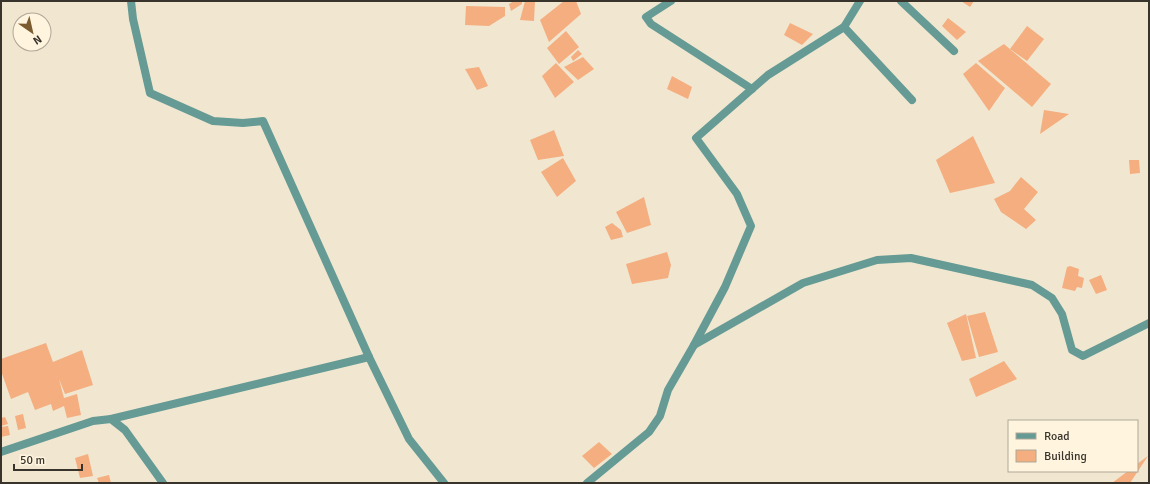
<svg xmlns="http://www.w3.org/2000/svg" width="1150" height="484" viewBox="0 0 1150 484" font-family="Signika,sans-serif">
<style>
.building{fill:#f4ae7f}
.lines{fill:none;stroke-linecap:round;stroke-linejoin:round}
.minor{stroke:#659b94;stroke-width:8}
.tertiary{stroke:#659b94;stroke-width:8}
</style>
<rect width="100%" height="100%" fill="#f1e7d1"/>
<g class="building">
<path d="M514,1H522V4L511,11L509,4Z"/>
<path d="M525,1H535L534,21L520,20Z"/>
<path d="M564,1H576L581,14L549,42L540,20Z"/>
<path d="M961,1H974L970,7Z"/>
<path d="M466,6L505,7V16L489,26L465,25Z"/>
<path d="M948,18L966,32L957,40L942,26Z"/>
<path d="M790,23L813,34L802,45L784,35Z"/>
<path d="M1027,26L1044,39L1027,61L1010,49Z"/>
<path d="M566,31L579,47L559,64L547,48Z"/>
<path d="M1004,44L1051,84L1032,107L978,61Z"/>
<path d="M578,50L582,54L573,61L571,57Z"/>
<path d="M583,57L594,69L578,80L564,67Z"/>
<path d="M556,63L574,82L555,98L542,76Z"/>
<path d="M976,63L1005,88L989,111L963,74Z"/>
<path d="M479,67L488,86L477,90L465,69Z"/>
<path d="M672,76L692,87L688,99L667,89Z"/>
<path d="M1044,110L1069,114L1040,134Z"/>
<path d="M554,130L564,156L538,160L530,140Z"/>
<path d="M973,136L995,183L950,193L936,160Z"/>
<path d="M563,158L576,181L557,197L541,172Z"/>
<path d="M1129,160H1139L1140,173L1130,174Z"/>
<path d="M1021,177L1038,192L1024,209L1036,220L1026,229L1001,212L994,199L1010,191Z"/>
<path d="M644,197L651,225L627,233L616,212Z"/>
<path d="M612,223L621,230L623,237L611,240L605,227Z"/>
<path d="M667,252L671,265L668,278L632,284L626,264Z"/>
<path d="M1070,266L1079,269L1078,276L1084,278L1082,288L1077,287L1075,291L1062,288L1067,267Z"/>
<path d="M1101,275L1107,290L1096,294L1089,280Z"/>
<path d="M985,312L998,352L979,357L967,316Z"/>
<path d="M966,314L976,358L962,361L947,323Z"/>
<path d="M46,343L53,362L82,350L93,385L65,394L59,379L64,398L77,394L81,415L67,418L64,406L53,411L51,404L35,410L28,392L11,399L1,371V359Z"/>
<path d="M1004,361L1017,379L976,397L969,379Z"/>
<path d="M23,414L26,428L18,430L15,416Z"/>
<path d="M5,417L8,424L1,426V418Z"/>
<path d="M8,426L10,435L1,437V427Z"/>
<path d="M599,442L612,454L594,468L582,456Z"/>
<path d="M88,454L93,476L80,478L75,458Z"/>
<path d="M1148,456L1130,483H1112L1128,471H1137V464Z"/>
<path d="M109,475L111,483H99L97,478Z"/>
</g>
<g class="lines">
<g class="minor">
<path d="M131,1L133,19L150,93L213,121L243,123L263,121L369,357L409,439L444,483"/>
<path d="M671,1L646,17L651,24L752,89"/>
<path d="M901,1L954,51"/>
<path d="M844,27L912,100"/>
<path d="M694,345L725,287L751,226L737,194L696,138L768,75L844,27L860,1"/>
<path d="M111,419L369,357"/>
</g>
<g class="tertiary">
<path d="M1,452L93,421L111,419L125,430L163,483"/>
<path d="M587,483L649,432L660,416L668,390L694,345L803,283L877,260L911,258L1032,285L1052,298L1062,314L1072,350L1083,356L1149,323"/>
</g>
</g>
<rect width="1150" height="484" fill="none" stroke="#38342c" stroke-width="4"/>
<rect x="1008" y="420" width="130" height="52" fill="#fff4de" stroke="#afa797"/>
<rect x="1016" y="433" width="20" height="6" fill="#659b94" stroke="#afa797"/>
<text x="1044" y="440" font-size="12" fill="#38342c">Road</text>
<rect x="1016" y="450" width="20" height="12" fill="#f4ae7f" stroke="#afa797"/>
<text x="1044" y="460" font-size="12" fill="#38342c">Building</text>
<g transform="translate(32 32) rotate(146)"><circle r="19" fill="#fff4de" stroke="#afa797"/>
<path d="M0-3L7 15L0 10L-7 15Z" fill="#7a5c30"/>
<text y="-6" font-size="11" font-weight="bold" text-anchor="middle" fill="#38342c">N</text>
</g>
<path d="M14 464v6h68v-6" fill="none" stroke="#38342c" stroke-width="2"/>
<text x="20" y="464" font-size="12" fill="#38342c" stroke="#fff4de" stroke-width="3" paint-order="stroke">50 m</text>
</svg>
